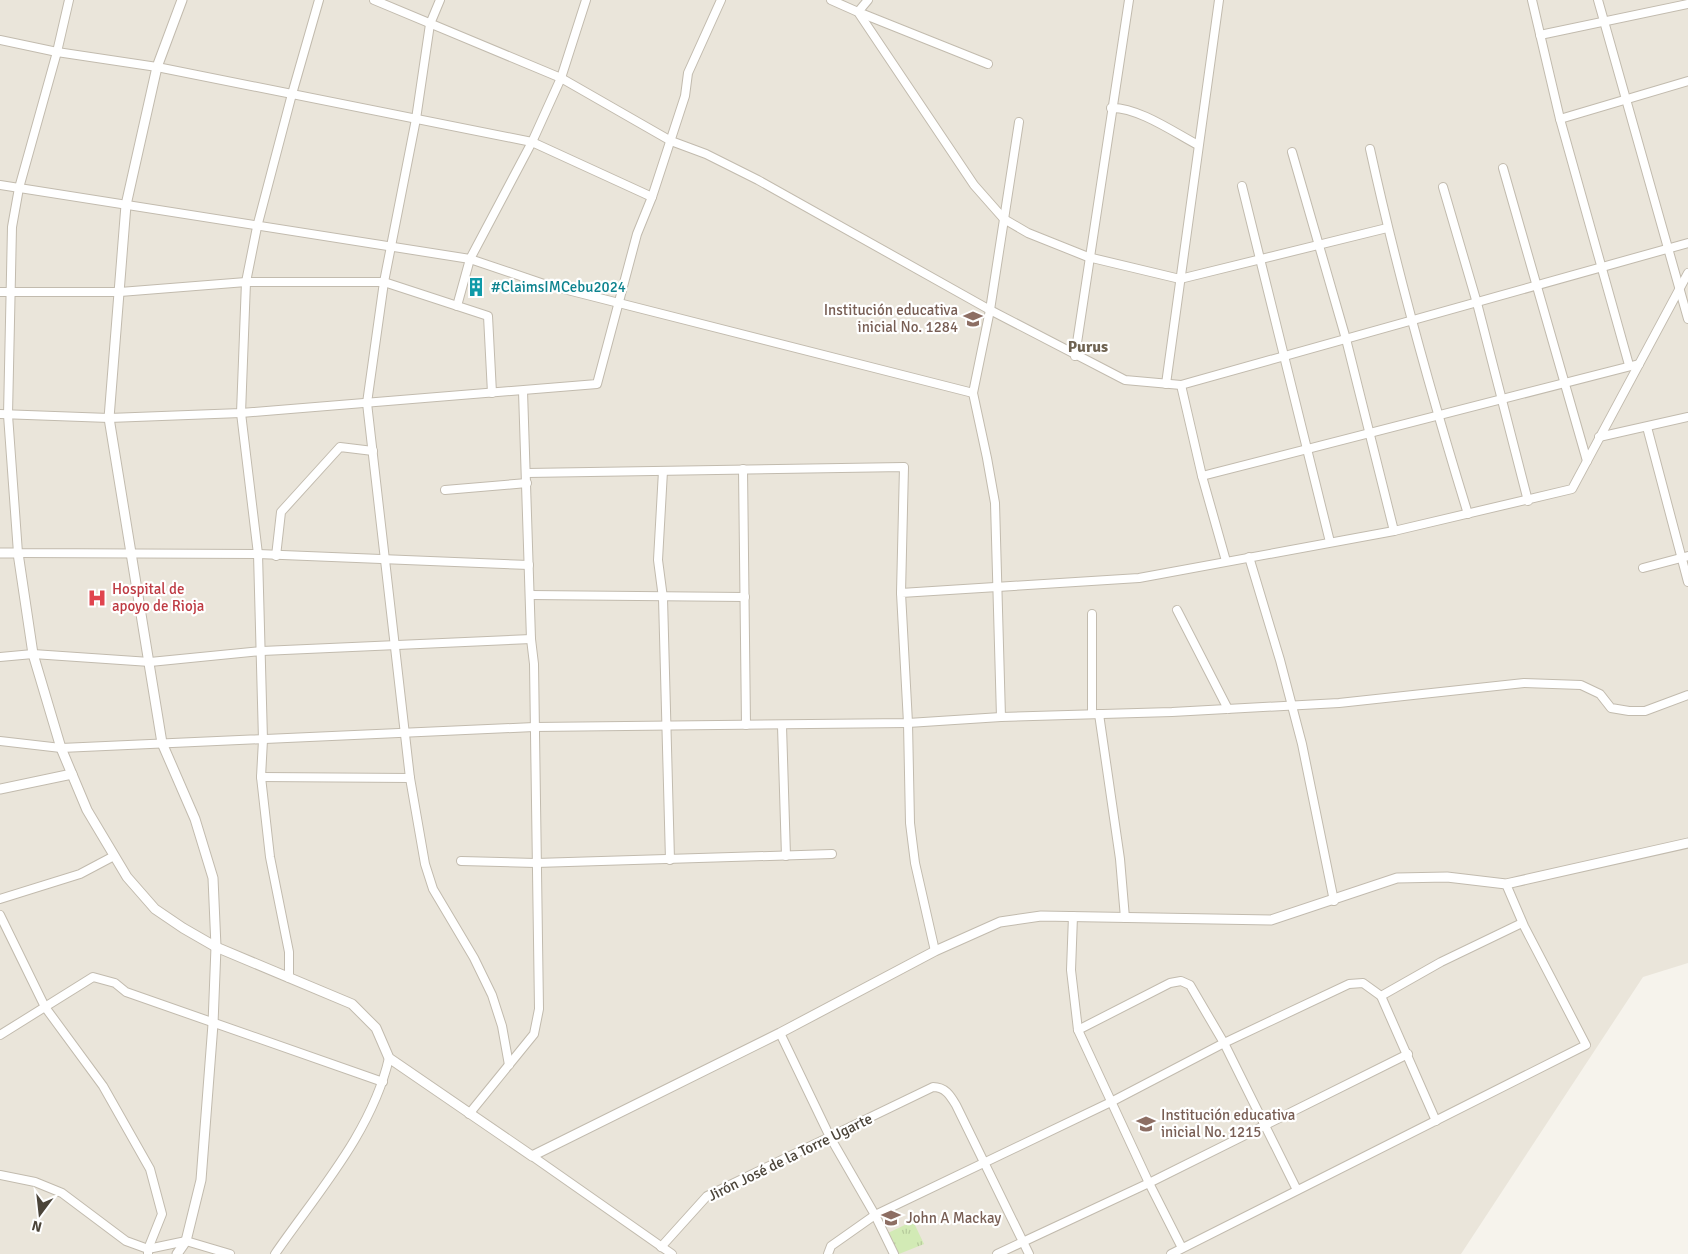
<svg xmlns="http://www.w3.org/2000/svg" width="1688" height="1254" viewBox="0 0 1688 1254" font-family="Signika,sans-serif">
<style>
.residential{fill:#eae5da}
.grass{fill:url(#grass-tufts)}
.lines{fill:none;stroke-linecap:round;stroke-linejoin:round}
.minor-casing{stroke:#c2bbae;stroke-width:10}
.tertiary-casing{stroke:#c2bbae;stroke-width:11}
.minor{stroke:#fff;stroke-width:8}
.tertiary{stroke:#fff;stroke-width:9}
.labels{text-anchor:middle;stroke-width:4.5;stroke-linejoin:round;paint-order:stroke}
.culture-label{font-size:15px;fill:#0d838f;stroke:#fff;text-anchor:start}
.education-label{font-size:15px;fill:#785e54;stroke:#fff;text-anchor:start}
.health-label{font-size:15px;fill:#be3a42;stroke:#fff;text-anchor:start}
.street-label{font-size:15px;fill:#4b4439;stroke:#fff}
.neighbourhood-label{font-size:16px;font-weight:bold;fill:#6e6250;stroke:#fff}
</style>
<defs>
<pattern id="grass-tufts" width="24" height="20" patternUnits="userSpaceOnUse" patternTransform="scale(1.25)"><rect width="24" height="20" fill="#d2eab5"/><path d="M3 7l-1-3M5 7V3M7 7l1-3M15 17l-1-3M17 17v-4M19 17l1-3" fill="none" stroke="#b6ca9c"/></pattern>
</defs>
<rect width="100%" height="100%" fill="#f6f3ec"/>
<path class="residential" d="M0,0H1688V963L1643,977L1461,1254H0Z"/>
<path class="grass" d="M913,1221L924,1244L899,1254L888,1233Z"/>
<g class="lines">
<g class="minor-casing">
<g id="minor">
<path d="M69,0L57,52L19,188L12,227L8,415L18,553L258,554L529,565"/>
<path d="M374,0L561,78L671,141L706,154L758,180L990,310L1125,380L1181,385L1688,243"/>
<path d="M440,0L430,24L416,119L384,282L367,403L410,778L425,864L433,889L474,958L492,995L502,1026L509,1065"/>
<path d="M831,0L858,12L974,185L1004,219L1028,233L1088,257L1180,279L1387,228"/>
<path d="M868,0L858,12L988,64"/>
<path d="M1532,0L1560,119L1629,365"/>
<path d="M1598,0L1688,319"/>
<path d="M1540,35L1688,4"/>
<path d="M0,40L57,52L157,67L532,142L652,197"/>
<path d="M1111,108C1138,107 1175,133 1198,145"/>
<path d="M1560,119L1688,81"/>
<path d="M1370,149C1397,272 1431,394 1468,514"/>
<path d="M1292,152L1346,339L1394,531"/>
<path d="M1503,168L1587,461"/>
<path d="M0,185L470,259L544,284L973,393"/>
<path d="M1242,186L1330,542"/>
<path d="M1443,187L1477,303L1528,501"/>
<path d="M0,292H120L246,282H384L488,316L492,393"/>
<path d="M457,306L470,259L532,142L561,78L586,0"/>
<path d="M1075,356L1129,0"/>
<path d="M1166,384L1219,0"/>
<path d="M1181,385L1202,476L1226,561"/>
<path d="M0,414L109,418L241,413L597,384L637,234L652,197L685,96L688,73L721,0"/>
<path d="M1647,427L1688,582"/>
<path d="M1599,437L1688,417"/>
<path d="M743,469L746,725"/>
<path d="M663,471L658,560L663,598L670,860"/>
<path d="M527,473L904,467L901,593"/>
<path d="M1202,476L1639,364"/>
<path d="M445,490L527,483"/>
<path d="M276,556L281,512L340,447L373,451"/>
<path d="M1249,557L1280,660L1302,744L1334,901"/>
<path d="M1643,568L1688,556"/>
<path d="M530,595L745,597"/>
<path d="M1177,610L1228,709"/>
<path d="M1092,614V714"/>
<path d="M0,657L33,654L150,662L262,651L531,639"/>
<path d="M1099,714L1120,859L1125,918"/>
<path d="M1001,717L995,503L987,458L973,393L990,310L1019,122"/>
<path d="M782,726L786,856"/>
<path d="M0,741L61,748L534,727L908,723L1001,717L1172,712L1339,703L1524,683L1581,685L1600,694L1611,708L1629,711H1645L1688,695"/>
<path d="M261,777L410,778"/>
<path d="M461,861L536,863L832,854"/>
<path d="M0,899L80,874L114,856"/>
<path d="M0,915L45,1007L103,1086L150,1169L162,1214L148,1249V1254"/>
<path d="M1073,916L1071,970L1078,1030L1149,1183L1182,1248"/>
<path d="M935,951L915,863L910,823L908,723L901,593L1139,578L1394,531L1572,489L1688,273"/>
<path d="M289,978V952L270,857L261,777L263,740L258,554L241,413L246,282L257,227L292,94L319,0"/>
<path d="M1381,996L1436,1121"/>
<path d="M1078,1030L1170,983L1181,981L1190,985L1224,1043L1297,1190"/>
<path d="M780,1033L830,1137L875,1215L894,1254"/>
<path d="M0,1035L93,977L115,983L126,992L383,1082"/>
<path d="M469,1114L534,1034L539,1009L534,664L531,639L523,391"/>
<path d="M532,1156L672,1254"/>
<path d="M0,1175L35,1182L62,1193L126,1241L148,1249L186,1241L230,1254"/>
<path d="M661,1247L707,1196L933,1087C945,1087 950,1095 956,1105L1029,1254"/>
<path d="M275,1254C317,1193 372,1132 389,1058"/>
<path d="M828,1254L831,1246L875,1215L1111,1102L1224,1043L1349,984L1363,983L1381,996L1441,962L1522,923"/>
<path d="M997,1254L1149,1183L1408,1054"/>
<path d="M1171,1254L1586,1045L1524,926L1506,884"/>
</g>
</g>
<g class="tertiary-casing">
<g id="tertiary">
<path d="M0,553H18L33,654L61,748L87,810L127,877L155,909L183,928L216,947L352,1004L376,1028L389,1058L532,1156L780,1033L935,951L1000,922L1041,916L1271,920L1397,878L1447,877L1506,884L1688,843"/>
<path d="M0,789L72,774"/>
<path d="M177,1254L186,1241L201,1180L213,1024L216,947L213,878L195,819L162,743L109,418L126,205L157,67L182,0"/>
</g>
</g>
<use href="#minor" class="minor"/>
<use href="#tertiary" class="tertiary"/>
</g>
<defs>
<g id="building-bare" transform="scale(1.5)"><path d="M-4-6H4V6H1V3H-1V6H-4ZM-2.5-4.3h1.7v1.8h-1.7ZM.8-4.3h1.7v1.8H.8ZM-2.5-1h1.7V.8h-1.7ZM.8-1h1.7V.8H.8Z" fill="#0f9aa8" stroke="#fff" stroke-width="2.5" paint-order="stroke"/></g>
<g id="school-bare" transform="scale(1.5)"><path d="M0-5L7-2L0 1L-7-2ZM-4 1L0 2.5L4 1V4Q0 6-4 4Z" fill="#8d6e63" stroke="#fff" stroke-width="2.5" paint-order="stroke"/></g>
<g id="hospital-bare" transform="scale(1.5)"><path d="M-5-5h3v3.5h4V-5h3V5h-3V1.5h-4V5h-3Z" fill="#e0444e" stroke="#fff" stroke-width="2.5" paint-order="stroke"/></g>
</defs>
<g fill-rule="evenodd">
<use href="#building-bare" x="476" y="287"/>
<use href="#school-bare" x="973" y="319"/>
<use href="#hospital-bare" x="97" y="598"/>
<use href="#school-bare" x="1146" y="1124"/>
<use href="#school-bare" x="891" y="1218"/>
</g>
<g class="labels">
<g class="culture-label">
<text x="491" y="292">#ClaimsIMCebu2024</text>
</g>
<g class="education-label">
<text x="958" y="315" text-anchor="end">Institución educativa<tspan x="958" dy="17">inicial No. 1284</tspan></text>
<text x="1161" y="1120">Institución educativa<tspan x="1161" dy="17">inicial No. 1215</tspan></text>
<text x="906" y="1223">John A Mackay</text>
</g>
<g class="health-label">
<text x="112" y="594">Hospital de<tspan x="112" dy="17">apoyo de Rioja</tspan></text>
</g>
<g class="street-label">
<text transform="translate(790 1157) rotate(-26)" y="5">Jirón José de la Torre Ugarte</text>
</g>
<g class="neighbourhood-label">
<text x="1088" y="352">Purus</text>
</g>
</g>
<g transform="translate(40 1214) rotate(195)" stroke="#ffffff" stroke-width="4" paint-order="stroke">
<path d="M0-4L9 19L0 12L-9 19Z" fill="#4b4439"/>
<text y="-8" font-size="14" font-weight="bold" text-anchor="middle" fill="#4b4439">N</text>
</g>
</svg>
